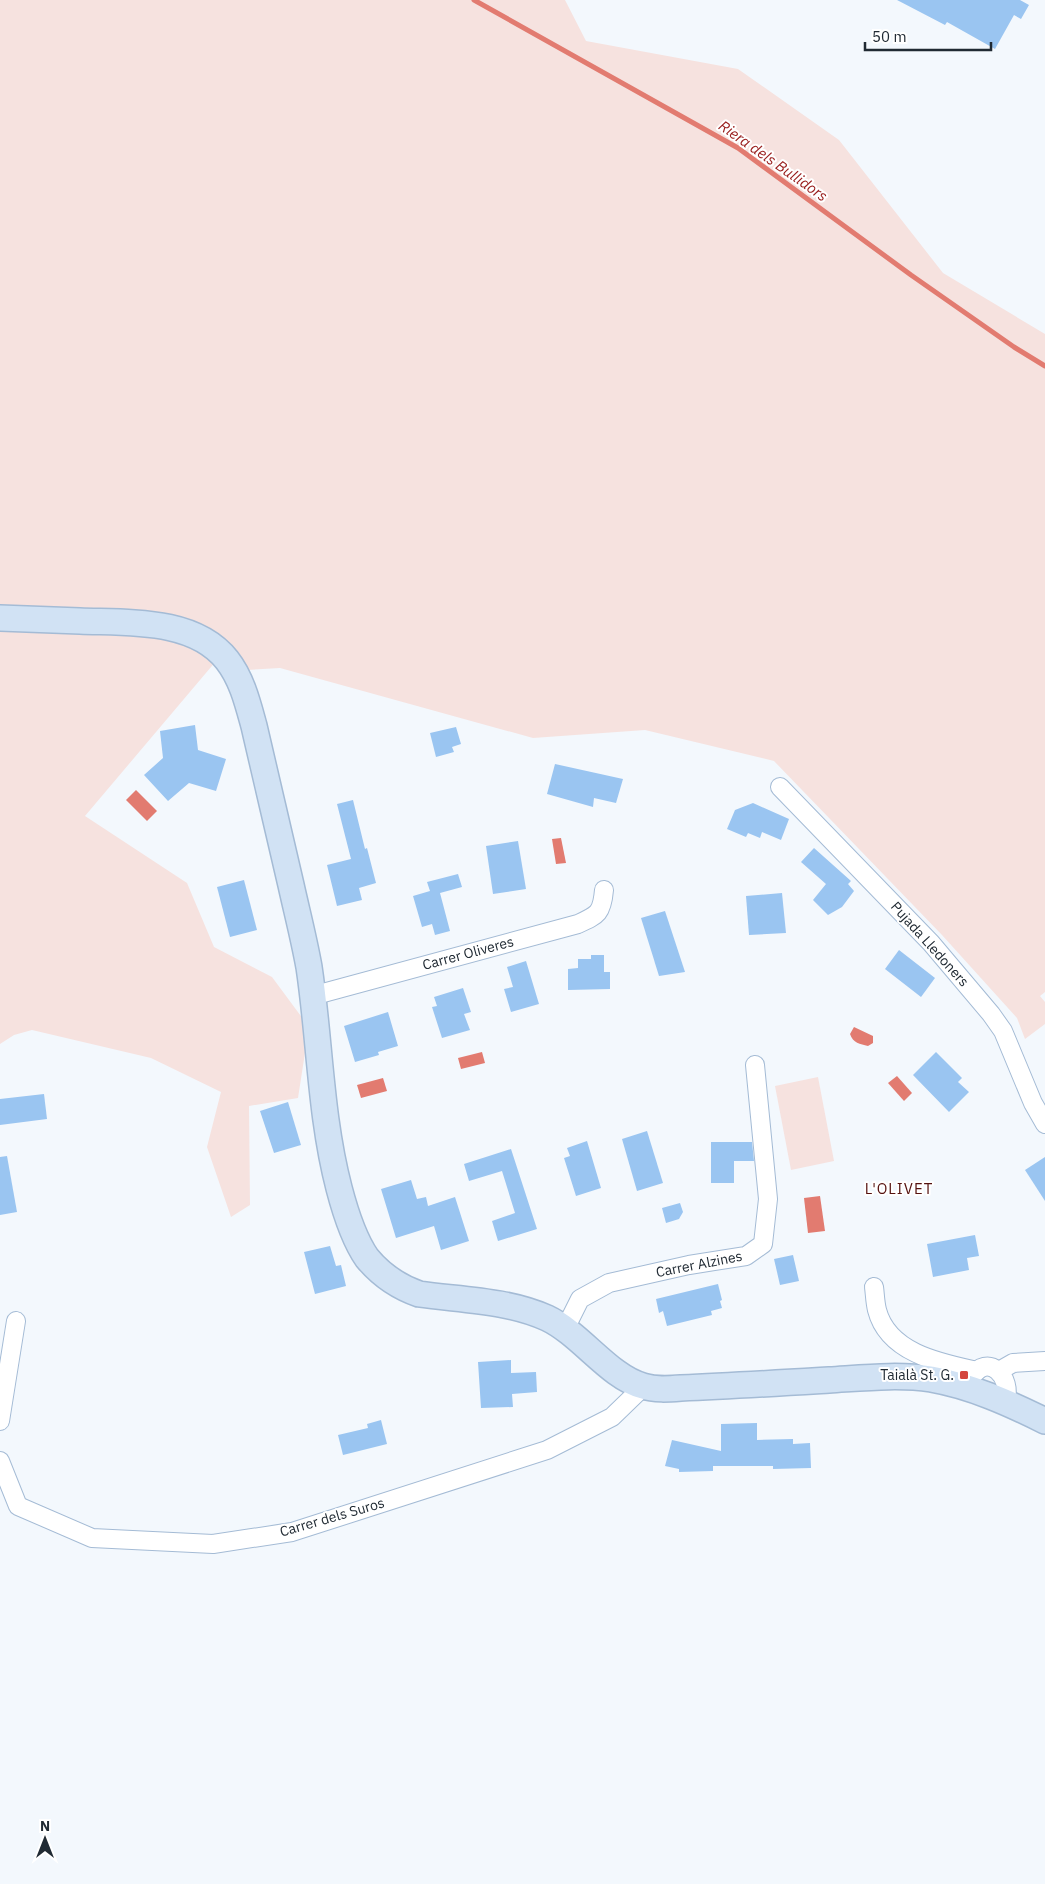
<svg xmlns="http://www.w3.org/2000/svg" width="1045" height="1884" viewBox="0 0 1045 1884" font-family="'IBM Plex Sans',sans-serif">
<style>
.green{fill:#f6e2df}
.water{fill:#e27b70}
.lines{fill:none;stroke-linecap:round;stroke-linejoin:round}
.stream{stroke:#e27b70;stroke-width:5}
.building{fill:#9ac5f1}
.street-casing{stroke:#a4bbd5;stroke-width:20}
.secondary-casing{stroke:#a4bbd5;stroke-width:28}
.street{stroke:#fff;stroke-width:18}
.secondary{stroke:#d1e2f4;stroke-width:25}
.poi-dot{fill:#d4463e;stroke:#fff;stroke-width:2}
.labels{text-anchor:middle;stroke-width:4;stroke-linejoin:round;paint-order:stroke}
.street-label{font-size:14px;fill:#202a33;stroke:#fff}
.poi-label{font-size:14px;fill:#202a33;stroke:#fff;text-anchor:end}
.water-label{font-size:15px;font-style:italic;fill:#971a19;stroke:#fff}
.neighbourhood-label{font-size:15px;letter-spacing:1px;fill:#55110e;stroke:#fff}
</style>
<rect width="100%" height="100%" fill="#f3f8fd"/>
<g class="green">
<path d="M0,0H565L586,41L738,69L839,140L943,273L1045,334V992L1040,996L1045,1002V1024L1025,1039L1017,1018L942,935L774,761L645,730L533,738L280,668L246,670L222,654L85,816L187,883L214,947L272,977L309,1027L298,1098L249,1106L250,1205L231,1217L207,1147L221,1092L151,1058L32,1030L14,1035L0,1044Z"/>
<path d="M818,1077L834,1161L791,1170L775,1086Z"/>
</g>
<g class="water">
<path d="M136,790L157,811L147,821L126,800Z"/>
<path d="M561,838L566,863L556,864L552,839Z"/>
<path d="M854,1027L873,1036V1043L868,1046C860,1044 853,1043 850,1034Z"/>
<path d="M482,1052L485,1063L461,1069L458,1058Z"/>
<path d="M897,1076L912,1093L904,1101L888,1083Z"/>
<path d="M383,1078L387,1091L361,1098L357,1085Z"/>
<path d="M820,1196L825,1231L808,1233L804,1198Z"/>
</g>
<g class="lines">
<path class="stream" d="M474,0L738,148L911,275L1014,347L1045,366"/>
</g>
<g class="building">
<path d="M897,0H1020L1029,5L1021,19L1014,15L995,49L947,22L945,25Z"/>
<path d="M195,725L198,750L226,759L216,791L189,783L168,801L144,775L163,758L160,731Z"/>
<path d="M456,727L461,744L452,747L454,752L436,757L430,733Z"/>
<path d="M555,764L623,779L616,803L594,798L593,807L547,794Z"/>
<path d="M353,800L365,849L367,848L376,883L359,888L362,900L337,906L327,865L351,859L337,804Z"/>
<path d="M753,803L789,819L781,840L762,832L760,838L748,833L746,837L727,829L735,810Z"/>
<path d="M518,841L526,889L493,894L486,846Z"/>
<path d="M814,848L851,881L848,884L854,891L842,907L828,915L813,900L826,884L801,862Z"/>
<path d="M458,874L462,887L440,893L450,931L435,935L432,924L422,927L413,896L430,891L427,882Z"/>
<path d="M244,880L257,930L230,937L217,887Z"/>
<path d="M782,893L786,933L749,935L746,896Z"/>
<path d="M665,911L685,972L659,976L641,918Z"/>
<path d="M899,950L935,978L921,997L885,969Z"/>
<path d="M591,955H604V972H610V989L568,990V969L578,968V959H591Z"/>
<path d="M526,961L539,1004L511,1012L504,989L513,987L507,967Z"/>
<path d="M463,988L471,1012L464,1014L470,1030L442,1038L432,1007L437,1006L434,997Z"/>
<path d="M388,1012L398,1046L378,1052L379,1055L355,1062L344,1026Z"/>
<path d="M936,1052L962,1078L958,1082L969,1092L949,1112L913,1075Z"/>
<path d="M44,1094L47,1119L0,1125V1099Z"/>
<path d="M288,1102L301,1145L274,1153L260,1111Z"/>
<path d="M647,1131L663,1183L637,1191L622,1139Z"/>
<path d="M587,1141L601,1188L576,1196L564,1158L570,1156L567,1148Z"/>
<path d="M711,1142H752L754,1161H734V1183H711Z"/>
<path d="M511,1149L537,1229L498,1241L492,1221L515,1213L502,1171L469,1181L464,1164Z"/>
<path d="M7,1156L17,1212L0,1215V1157Z"/>
<path d="M1045,1157V1201L1025,1170Z"/>
<path d="M411,1180L417,1199L426,1197L428,1206L455,1197L469,1241L441,1250L434,1226L396,1238L381,1189Z"/>
<path d="M680,1203L683,1212L679,1219L666,1223L662,1208Z"/>
<path d="M975,1235L979,1256L967,1258L969,1270L933,1277L927,1244Z"/>
<path d="M330,1246L336,1266L341,1265L346,1286L315,1294L304,1252Z"/>
<path d="M793,1255L799,1281L780,1285L774,1259Z"/>
<path d="M718,1284L722,1300L720,1301L722,1308L711,1311L712,1315L667,1326L663,1311L659,1313L656,1299Z"/>
<path d="M511,1360V1373L536,1372L537,1392L512,1394L513,1407L481,1408L478,1362Z"/>
<path d="M381,1420L387,1444L343,1455L338,1435L368,1428L367,1424Z"/>
<path d="M757,1423V1440L793,1439V1444L810,1443L811,1468L773,1469V1466H713V1471L679,1472V1469L665,1466L672,1440L721,1451V1424Z"/>
</g>
<g class="lines">
<g class="street-casing">
<g id="street">
<path d="M780,787L931,943L991,1014L1003,1031L1033,1103L1045,1124"/>
<path d="M312,996L578,924C598,915 602,913 604,890"/>
<path d="M874,1287C875,1294 875,1302 877,1310C888,1353 940,1363 977,1371"/>
<path d="M565,1329L580,1299L609,1283L689,1265L746,1256L763,1244L768,1199L755,1065"/>
<path d="M999,1371L1013,1363L1045,1361"/>
<path d="M971,1378C987,1351 1014,1377 1005,1402"/>
<path d="M0,1421L16,1321"/>
<path d="M0,1461L18,1506L92,1538L213,1544L292,1532L547,1450L612,1417L643,1387"/>
</g>
</g>
<g class="secondary-casing">
<path id="secondary" d="M0,618C27,619 53,620 80,621C127,623 194,618 227,660C242,679 248,704 254,726C266,779 279,832 291,885C297,912 304,939 309,967C320,1040 320,1115 339,1188C345,1211 353,1238 367,1258C381,1275 399,1287 419,1294C461,1300 507,1300 547,1318C581,1334 609,1377 643,1386C655,1390 668,1389 681,1388C730,1386 779,1383 829,1380C862,1378 898,1374 931,1379C971,1386 1009,1403 1045,1421"/>
</g>
<use href="#street" class="street"/>
<use href="#secondary" class="secondary"/>
</g>
<rect class="poi-dot" x="959" y="1370" width="10" height="10" rx="2.5"/>
<g class="labels">
<g class="street-label">
<text transform="translate(930 944) rotate(48)" y="5">Pujada Lledoners</text>
<text transform="translate(468 953) rotate(-15)" y="5">Carrer Oliveres</text>
<text transform="translate(699 1264) rotate(-11)" y="5">Carrer Alzines</text>
<text transform="translate(332 1517) rotate(-16)" y="5">Carrer dels Suros</text>
</g>
<g class="poi-label">
<text x="954" y="1380">Taialà St. G.</text>
</g>
<g class="water-label">
<text transform="translate(773 161) rotate(35)" y="5">Riera dels Bullidors</text>
</g>
<g class="neighbourhood-label">
<text x="899" y="1194">L'OLIVET</text>
</g>
</g>
<g transform="translate(45 1839)" stroke="#ffffff" stroke-width="4" paint-order="stroke">
<path d="M0-4L9 19L0 12L-9 19Z" fill="#202a33"/>
<text y="-8" font-size="14" font-weight="bold" text-anchor="middle" fill="#202a33">N</text>
</g>
<path d="M865 42v8h126v-8" fill="none" stroke="#202a33" stroke-width="2.5"/>
<text x="872" y="42" font-size="15" fill="#202a33" stroke="#ffffff" stroke-width="4" paint-order="stroke">50 m</text>
</svg>
